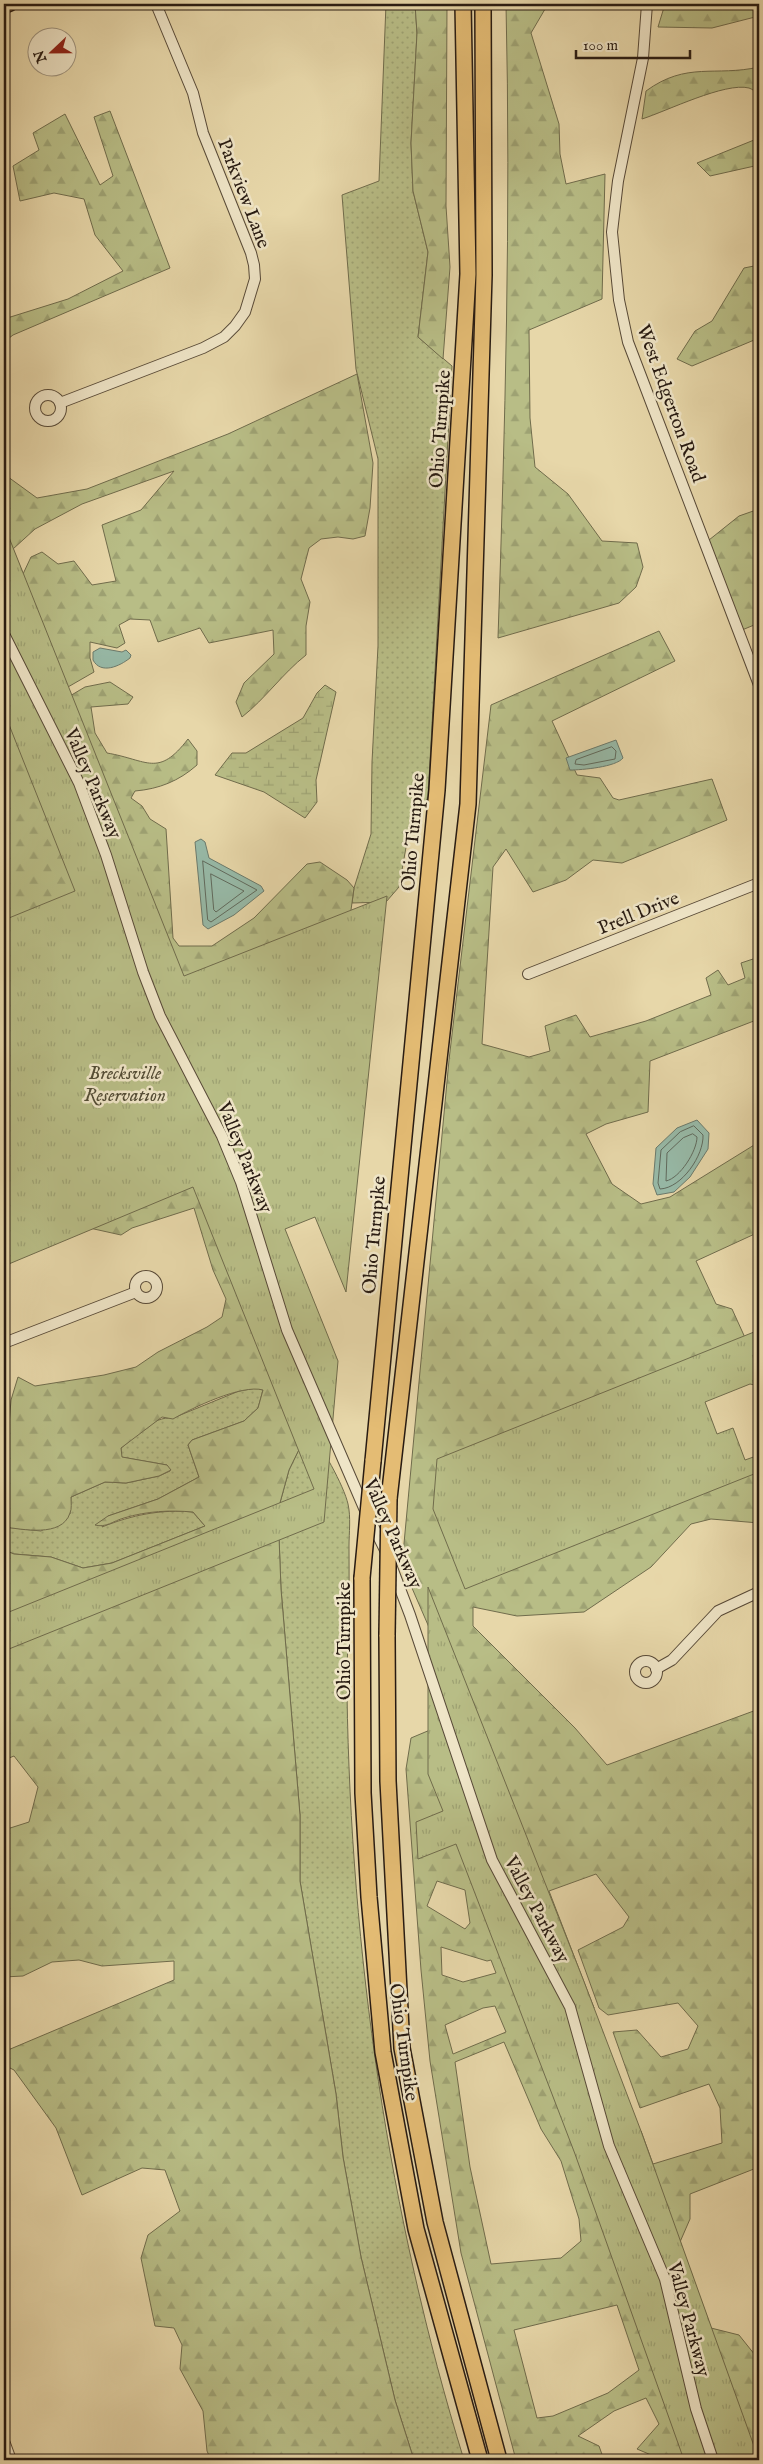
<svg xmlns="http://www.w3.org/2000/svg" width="763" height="2464" viewBox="0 0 763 2464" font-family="'IM FELL English',serif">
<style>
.grass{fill:url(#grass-dots);stroke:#706c4c}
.forest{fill:url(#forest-firs);stroke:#706c4c;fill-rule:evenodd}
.wetland{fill:url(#wetland-marsh);stroke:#706c4c}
.park{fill:url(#park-tufts);stroke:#706c4c}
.water{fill:#97baa8;stroke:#6b7a6c}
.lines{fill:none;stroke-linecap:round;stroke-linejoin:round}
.shore{stroke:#606a5d;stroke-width:1}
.minor-casing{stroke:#584a38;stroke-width:12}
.major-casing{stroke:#281b12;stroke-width:15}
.highway-casing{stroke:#281b12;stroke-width:18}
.minor{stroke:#efe5c7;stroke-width:10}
.major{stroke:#e4bc74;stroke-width:12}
.highway{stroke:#e4bc74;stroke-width:15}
.highway-bridge-casing{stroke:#281b12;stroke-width:18;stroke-linecap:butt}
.highway-bridge{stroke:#e4bc74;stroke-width:15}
.labels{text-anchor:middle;stroke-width:5;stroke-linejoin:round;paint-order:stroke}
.street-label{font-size:19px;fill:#281b12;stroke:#efe5c7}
.park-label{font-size:19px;font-style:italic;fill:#534c35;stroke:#efe5c7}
</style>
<defs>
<pattern id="grass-dots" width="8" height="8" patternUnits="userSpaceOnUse" patternTransform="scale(1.25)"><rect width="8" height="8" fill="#b8bd86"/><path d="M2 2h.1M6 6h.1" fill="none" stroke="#9ea273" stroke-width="1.8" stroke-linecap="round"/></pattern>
<pattern id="forest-firs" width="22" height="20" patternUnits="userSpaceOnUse" patternTransform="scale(1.25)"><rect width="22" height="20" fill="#b8bd86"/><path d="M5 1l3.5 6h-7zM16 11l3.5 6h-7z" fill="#9ea273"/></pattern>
<pattern id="wetland-marsh" width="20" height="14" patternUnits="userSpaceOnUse" patternTransform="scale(1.25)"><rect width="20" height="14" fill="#b8bd86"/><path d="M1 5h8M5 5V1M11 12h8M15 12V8" fill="none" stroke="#9ea273"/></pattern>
<pattern id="park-tufts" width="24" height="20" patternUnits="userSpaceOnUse" patternTransform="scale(1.25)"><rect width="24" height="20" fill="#b8bd86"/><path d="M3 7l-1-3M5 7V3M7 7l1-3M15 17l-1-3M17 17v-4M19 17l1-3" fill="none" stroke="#9ea273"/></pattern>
</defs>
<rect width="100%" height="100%" fill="#e7d7a9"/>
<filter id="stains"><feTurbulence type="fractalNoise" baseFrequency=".004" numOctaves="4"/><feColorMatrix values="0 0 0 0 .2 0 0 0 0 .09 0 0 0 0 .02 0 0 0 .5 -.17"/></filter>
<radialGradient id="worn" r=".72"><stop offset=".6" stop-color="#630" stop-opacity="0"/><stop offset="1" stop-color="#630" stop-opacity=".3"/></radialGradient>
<g class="grass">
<path d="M386,4H415L417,33L411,143L413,191L428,252L418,337L452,366L428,797L408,836L399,887L386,902L352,903L354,888L371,834L372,762L378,646V459L356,369L342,195L379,181Z"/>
<path d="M256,1388L263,1390L258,1408L244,1421L192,1440L188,1445L199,1477L158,1499L108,1516L102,1527C132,1515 161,1509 193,1512L205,1526L112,1563L83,1568L51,1557L14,1554L4,1550V1527L41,1531L70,1514L71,1497L105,1482L126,1483L159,1476L170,1471L167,1465L121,1457V1448C137,1436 152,1416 173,1418L239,1391Z"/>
<path d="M308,1431C321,1444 344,1486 348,1504C351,1517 349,1533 349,1546C350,1596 347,1645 347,1694C351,1953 388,2213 464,2460H414L395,2400L361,2257L343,2157L336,2094L300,1881V1815L281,1589L278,1510L289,1470Z"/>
</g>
<g class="forest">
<path d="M415,4H447L446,206L450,267L443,359L418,337L428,252L413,191L411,143L417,33Z"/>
<path d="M506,4H548L531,33L559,124L560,154L566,184L605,174L602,299L529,330L530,418L535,467L568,494L602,541L637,543L643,567L636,587L619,603L498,638C505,427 511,215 506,4Z"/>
<path d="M665,4H759V16L712,28L658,27Z"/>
<path d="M759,67V94C756,92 752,89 749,88C725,82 667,111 642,119L646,91C687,61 715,77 759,67Z"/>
<path d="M110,111L170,268L13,335L4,342V319L68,299L123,271L95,235L84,199L54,193L20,201L13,166L39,150L33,133L65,114L100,185L113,176L94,117Z"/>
<path d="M759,138V165L710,176L697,163Z"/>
<path d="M759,265V338L692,366L677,359L695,331L712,321L744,268Z"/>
<path d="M357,374L373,463L370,508L365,536L353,539L338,537L321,539L309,548L301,579L310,602L306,626V655C282,674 266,698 242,717L236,702L244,683L274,654L273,630L209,643L200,628L158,642L150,620L130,619L119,625L125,643L117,648L90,642V658L94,672L61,691L4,618V474L37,498L87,489L228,434ZM174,471L141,510L102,525L116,581L92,585L74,561L58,564L42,552L31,557L23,574L13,549L35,529L82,504Z"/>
<path d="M759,509V623L742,630L709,540L739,516Z"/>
<path d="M659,631L675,661L552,721L577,775L600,778L613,798L619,800L712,779L727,820L622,863L593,860L566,880L533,892L506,849L493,867L482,1044L529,1057L550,1051L545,1026L576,1015L590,1037L646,1021L711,995L706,978L718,970L728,985L745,978L741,963L759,957V1019L650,1061L648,1112L606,1124L586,1134L612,1184L641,1204L670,1197L759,1142V1232L696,1261L716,1304L732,1309L757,1364L692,1398L732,1471L759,1462V1523L711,1519L691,1524L651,1567L584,1612L517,1616L473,1607V1626L575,1728L607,1765L759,1709V2167L690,2194V2219L680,2242L711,2328L739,2335L759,2360V2387L757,2390L759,2395V2460H721L641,2131L653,2164L722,2143L720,2108L709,2084L640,2108L613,2032L637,2030L661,2057L688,2049L698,2026L678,2003L608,2015L599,2008L578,1950L623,1927L629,1917L596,1874L549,1891L594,2008L402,1565L449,1060L491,705Z"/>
<path d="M4,655L308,1431L289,1470L278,1510L281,1589L300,1815V1881L336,2094L343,2157L361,2257L395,2400L414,2460H211L207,2451L203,2411L180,2369L182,2345L174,2328L155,2326L141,2258L148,2235L180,2211L165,2170L142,2168L82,2195L56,2128L14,2070L4,2065V2055L8,2050L174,1980V1961L102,1966L79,1960L52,1962L23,1976L4,1977V1830L29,1822L38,1787L14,1756L4,1760V1550L14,1554L51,1557L83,1568L112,1563L205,1526L193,1512C170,1510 147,1511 124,1518C113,1521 106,1528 95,1525L108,1516L158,1499L199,1477L188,1445L192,1440L244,1421L258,1408L263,1390C242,1384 192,1408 173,1419L162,1417L121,1448L122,1457L167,1465L171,1470L159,1476L126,1483L105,1482L71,1497C71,1502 72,1509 70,1513C62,1538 22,1529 4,1527V1428L9,1425L11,1400L18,1377L35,1386L104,1375L136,1367L158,1352L207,1327L222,1317L226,1299L213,1270L194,1208L132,1228L121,1235L4,1209Z"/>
<path d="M110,682L133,697L128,704L91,707L95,733L107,753C148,760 158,778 188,739L197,751V765C179,781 159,789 135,791L131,798L142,806L150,819L166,829L173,938L179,946H212L254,918L307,864L320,862L347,880L354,888L339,998L254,1132L53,706L85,687Z"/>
<path d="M430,1730L704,2460H663L637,2449L659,2424L646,2398L614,2411L578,2436L599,2446L604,2460H516L461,2253L430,2061L421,1970L406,1769L411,1738ZM437,1881L465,1890L470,1923L465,1929L427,1906ZM441,1947L487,1961L491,1960L496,1973L463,1982L442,1975ZM495,2006L506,2032L453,2054L445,2025L483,2008ZM504,2042L541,2129L561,2161L579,2219L581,2241L561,2258L491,2264L470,2167L455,2062ZM617,2305L639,2370L608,2393L553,2416L537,2418L514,2330Z"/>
</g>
<path class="wetland" d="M325,685L336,692L316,780L317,802L305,818L264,792L215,775L232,753H246L303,718L317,693Z"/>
<g class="park">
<path d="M4,525L184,976L387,896L346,1292L315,1217L285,1229L338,1361L324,1522L4,1651V1614L314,1489L193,1187L4,1266V920L75,891L4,712Z"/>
<path d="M759,1330V1386L750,1384L705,1402L717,1434L733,1428L745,1460L759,1455V1472L465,1589L433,1509L437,1459Z"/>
<path d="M428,1587L583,1979L641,2131L759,2460H684L575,2154L456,1844L418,1859L416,1822L443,1811L428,1774Z"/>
</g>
<g class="water">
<path d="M100,648L122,652L126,650L131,655L130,658C120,666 101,675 93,660V652Z"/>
<path d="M616,740L623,758C616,767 582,770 570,770L566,758Z"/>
<path d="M201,839L205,842L209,858L261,886L264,891L234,915L208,929L203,925L195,842Z"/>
<path d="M697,1120L709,1133L708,1149L690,1177L674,1192L657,1195L653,1184L656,1148L677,1128Z"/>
</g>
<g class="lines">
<g class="shore">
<path d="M612,747L616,751L615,759L584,765L575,764L576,760Z"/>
<path d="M203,861L257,890L211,922L208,920Z"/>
<path d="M211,874L244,891L216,912L214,910Z"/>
<path d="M694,1126L703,1135C704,1155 682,1188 660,1189L658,1183L661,1150L680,1132Z"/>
<path d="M693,1134L697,1137C697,1151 680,1178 666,1181L667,1153L683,1138Z"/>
</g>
<g class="minor-casing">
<g id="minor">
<path d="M647,4L643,58L618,181L612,232L619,300L628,342L759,685"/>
<circle cx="48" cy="408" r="13"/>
<path d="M60,403L203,348L224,337L235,326L245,312L255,279L254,265L251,253L203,133L193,93L156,4"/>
<path d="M4,634L79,783L106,855L143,972L160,1016L222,1136L241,1182L287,1330L364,1508L386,1552"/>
<path d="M528,974L759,883"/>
<circle cx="146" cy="1287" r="11"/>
<path d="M4,1343L136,1292"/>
<path d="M391,1565L410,1615L492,1860L570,2007L609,2146L665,2279L696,2409L713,2460"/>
<circle cx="646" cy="1672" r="11"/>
<path d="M656,1669L672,1660L718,1611L759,1592"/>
<path d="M4,2441L11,2460"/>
</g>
</g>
<g class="major-casing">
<path id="major" d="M4,7L11,4"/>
</g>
<g class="highway-casing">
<g id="highway">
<path d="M373,1461L437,790L468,274L463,4"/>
<path d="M389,1499L468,804L484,275L483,4"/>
<path d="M362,1578L363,1793L369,1897L383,2052L416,2229L480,2460"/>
<path d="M387,1635L388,1781L402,2048L435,2222L499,2460"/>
</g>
</g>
<use href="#minor" class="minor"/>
<use href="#major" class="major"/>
<use href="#highway" class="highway"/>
<g class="highway-bridge-casing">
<g id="highway-bridge">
<path d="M362,1578L373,1461"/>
<path d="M387,1635L389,1499"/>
</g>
</g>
<use href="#highway-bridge" class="highway-bridge"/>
</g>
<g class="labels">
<g class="street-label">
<text transform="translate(245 193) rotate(69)" y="7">Parkview Lane</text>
<text transform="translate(672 403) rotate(70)" y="7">West Edgerton Road</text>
<text transform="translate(439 429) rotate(-86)" y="7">Ohio Turnpike</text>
<text transform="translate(94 783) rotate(67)" y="7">Valley Parkway</text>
<text transform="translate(412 832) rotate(-85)" y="7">Ohio Turnpike</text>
<text transform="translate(638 912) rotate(-22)" y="7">Prell Drive</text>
<text transform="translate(246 1157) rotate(68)" y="7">Valley Parkway</text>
<text transform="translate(373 1235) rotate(-85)" y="7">Ohio Turnpike</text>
<text transform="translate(394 1533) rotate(66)" y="7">Valley Parkway</text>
<text transform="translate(343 1641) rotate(-90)" y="7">Ohio Turnpike</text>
<text transform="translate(538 1909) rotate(62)" y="7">Valley Parkway</text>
<text transform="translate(405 2042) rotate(82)" y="7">Ohio Turnpike</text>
<text transform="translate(690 2319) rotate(75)" y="7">Valley Parkway</text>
</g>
<g class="park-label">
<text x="125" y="1079">Brecksville<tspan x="125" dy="22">Reservation</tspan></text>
</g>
</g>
<rect width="763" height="2464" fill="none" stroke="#e7d7a9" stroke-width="20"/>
<rect x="5" y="5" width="753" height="2454" fill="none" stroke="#281b12" stroke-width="2.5"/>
<rect x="10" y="10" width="743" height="2444" fill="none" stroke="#281b12"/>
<g transform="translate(52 52) rotate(248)"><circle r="24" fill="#efe5c7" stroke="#9f947f"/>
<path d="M0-4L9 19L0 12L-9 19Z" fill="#8f2418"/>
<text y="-8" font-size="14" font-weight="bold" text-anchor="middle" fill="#281b12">N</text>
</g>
<path d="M576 50v8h114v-8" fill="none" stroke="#281b12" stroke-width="2.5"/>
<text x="583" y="50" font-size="15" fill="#281b12" stroke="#efe5c7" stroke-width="4" paint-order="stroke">100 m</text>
<rect width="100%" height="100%" filter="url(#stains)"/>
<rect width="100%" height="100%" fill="url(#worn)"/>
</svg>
